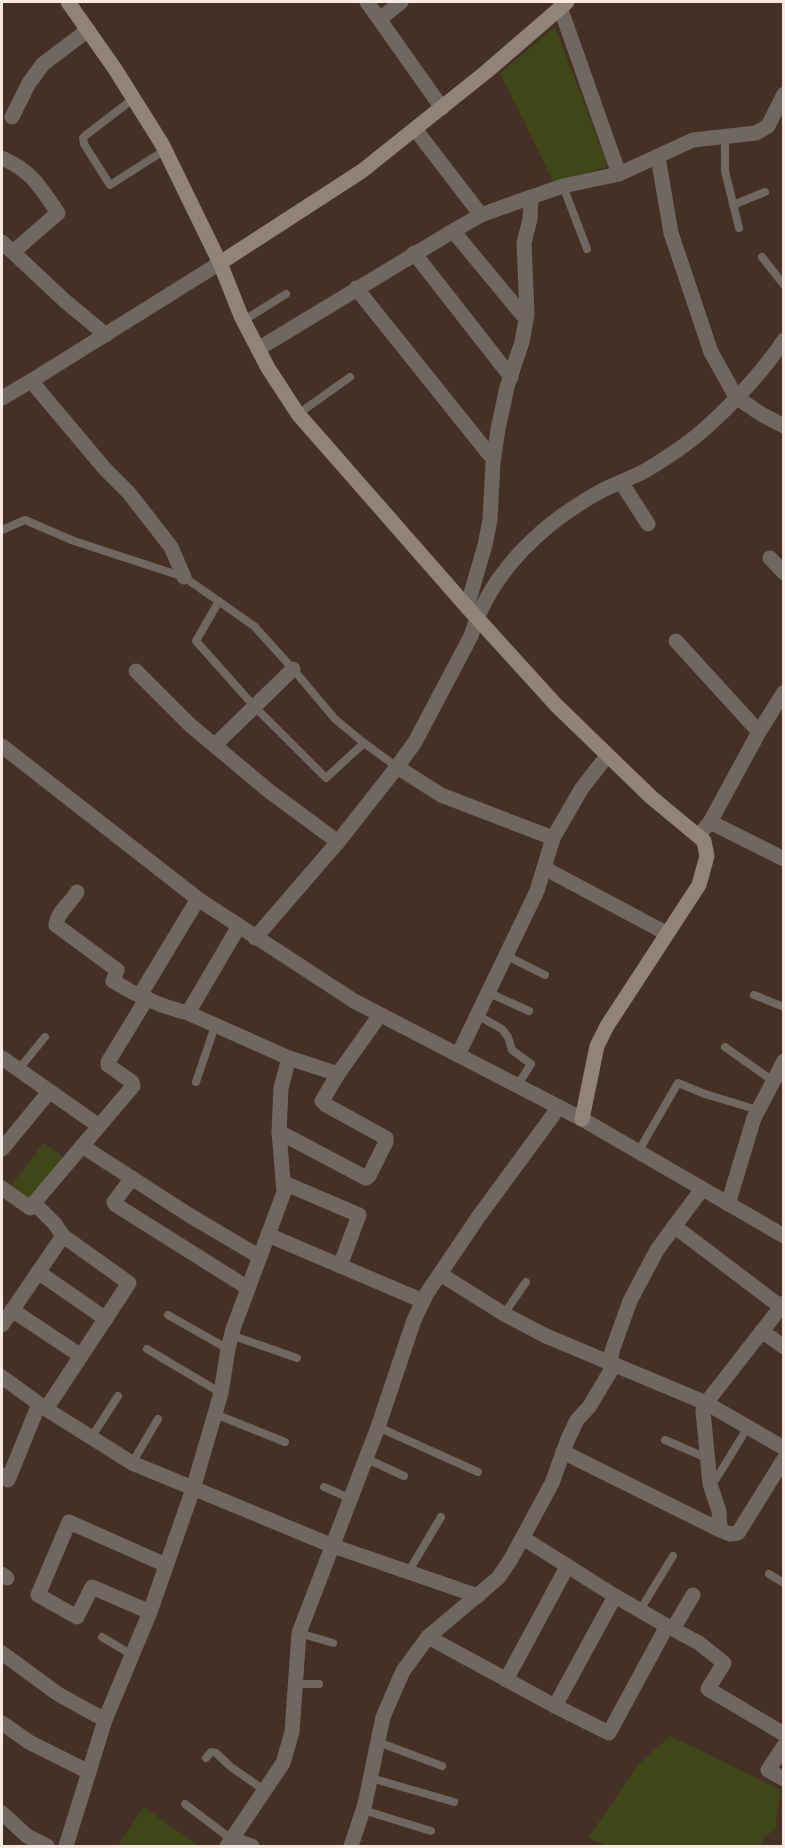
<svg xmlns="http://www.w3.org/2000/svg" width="785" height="1848" viewBox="0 0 785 1848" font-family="'Space Grotesk',sans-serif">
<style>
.green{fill:#3f4718}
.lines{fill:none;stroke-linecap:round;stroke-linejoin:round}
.lane{stroke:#706760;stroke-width:8}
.street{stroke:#706760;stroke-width:15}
.secondary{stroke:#918377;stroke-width:15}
</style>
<rect width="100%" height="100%" fill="#443024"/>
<g class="green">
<path d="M555,27L608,166L554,183L500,73Z"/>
<path d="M44,1143L63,1157L29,1201L10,1187Z"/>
<path d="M670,1736L781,1790L776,1819L777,1827L774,1831L765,1836L760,1846H608L588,1838L638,1765Z"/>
<path d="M144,1807L198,1846H118Z"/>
</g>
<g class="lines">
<g class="lane">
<path d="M133,99L86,135L83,138L84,144L110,185L165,150"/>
<path d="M725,137V171L739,228"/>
<path d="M563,186L587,249"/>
<path d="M733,205L765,192"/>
<path d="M762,257L784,285"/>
<path d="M243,321L286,294"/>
<path d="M298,414L350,377"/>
<path d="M2,530L25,520L74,541L184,577L254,626L293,669L335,719L364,743L397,767"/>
<path d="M219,601L196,641L254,706L326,778L364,743"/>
<path d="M505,955L545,975"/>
<path d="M487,992L529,1011"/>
<path d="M754,995L784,1007"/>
<path d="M477,1015L502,1029L508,1037L512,1050L531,1064L517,1086"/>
<path d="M725,1047L773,1081"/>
<path d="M18,1070L45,1037"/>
<path d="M196,1082L215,1026"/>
<path d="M638,1152L678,1083L705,1094L758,1110"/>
<path d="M504,1314L526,1282"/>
<path d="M168,1315L228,1349"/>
<path d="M231,1335L297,1358"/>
<path d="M147,1349L221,1393"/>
<path d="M215,1414L285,1442"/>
<path d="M378,1427L478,1472"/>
<path d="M91,1438L118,1396"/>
<path d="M665,1440L707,1458"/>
<path d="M365,1458L404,1476"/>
<path d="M132,1463L158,1419"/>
<path d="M711,1483L716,1479L748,1427"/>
<path d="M324,1487L349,1498"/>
<path d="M409,1571L441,1517"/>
<path d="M769,1574L784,1583"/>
<path d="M640,1610L673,1556"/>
<path d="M299,1633L333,1643"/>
<path d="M102,1637L132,1655"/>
<path d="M295,1684H319"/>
<path d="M378,1742L442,1766"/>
<path d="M206,1758L211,1752L216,1753L231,1767L264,1790"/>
<path d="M371,1778L454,1802"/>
<path d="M185,1804L231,1839"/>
<path d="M363,1810L431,1831"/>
</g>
<g class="street">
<path d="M367,2L442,108"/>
<path d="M560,7L619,174"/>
<path d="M380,19L401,2"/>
<path d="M12,117L29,83L43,64L88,30"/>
<path d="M415,129L481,215"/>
<path d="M658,157L671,233L711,352L736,397L761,414L784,426"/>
<path d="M2,158C33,172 39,186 58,213L13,252"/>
<path d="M453,231L526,319"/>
<path d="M2,242L65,301L106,335"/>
<path d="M414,253L511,377"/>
<path d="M356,288L489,454L494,457"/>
<path d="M258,349L453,231L481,215L531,197"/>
<path d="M31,381L105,469L129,493L171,547L184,577"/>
<path d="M2,398L31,381L220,263"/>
<path d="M621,482L648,524"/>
<path d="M770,558L784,573"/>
<path d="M467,607L485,545L490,520L493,463L498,429L507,387L522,342L527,314L524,243L530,219L531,197L563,186L619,174L693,140L756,133L768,126L784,94"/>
<path d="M676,641L759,732"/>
<path d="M136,671L190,725L269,791L338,842"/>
<path d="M215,745L293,669"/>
<path d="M2,746L198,899L354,1001L582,1119L784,1236"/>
<path d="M397,767L441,795L553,838"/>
<path d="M710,822L784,859"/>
<path d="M699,835L710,822L759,732L784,692"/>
<path d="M544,868L666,933"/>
<path d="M77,892C71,903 57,912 56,925L117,970L113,981C135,995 163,1007 188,1013L289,1058L338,1074L380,1015"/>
<path d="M255,938L338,842L397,767L415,742L471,636C490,571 545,521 603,490C615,484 628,479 641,473C654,466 667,457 679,449C714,425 761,375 784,340"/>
<path d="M140,995L198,899"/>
<path d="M188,1013L239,926"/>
<path d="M458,1055L537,891L553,838L582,788L607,756"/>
<path d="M2,1058L99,1126"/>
<path d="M279,1132L366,1178L369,1176L386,1142V1138L326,1105L322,1101L338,1074"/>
<path d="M82,1146L189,1215L260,1257"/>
<path d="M2,1149L49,1092"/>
<path d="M132,1178L114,1202L116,1205L248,1288"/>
<path d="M284,1183L359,1215L340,1266"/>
<path d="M2,1188L30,1208L34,1203L55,1224L63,1236L129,1283L46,1409"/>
<path d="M34,1203L133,1086L132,1082L108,1065V1062L147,998"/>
<path d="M728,1204L754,1118L784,1061"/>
<path d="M674,1226L781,1307"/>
<path d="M268,1235L423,1301"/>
<path d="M38,1272L106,1319"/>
<path d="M440,1274L504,1314L546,1336L706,1403L784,1448"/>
<path d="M12,1310L81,1356"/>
<path d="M2,1325L63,1236"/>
<path d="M762,1331L784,1347"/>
<path d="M2,1377L46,1409L132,1463L333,1546L478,1596"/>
<path d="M563,1452L720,1530L719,1511L710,1484L703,1411L706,1403L784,1303"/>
<path d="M2,1475L8,1480L39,1404"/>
<path d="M720,1530L730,1534L738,1533L784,1459"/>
<path d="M2,1574L7,1578"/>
<path d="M150,1612L92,1587L77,1617L38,1595L69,1522L166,1565"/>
<path d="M667,1626L699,1643L724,1663L708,1689L784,1734"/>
<path d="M673,1629L693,1595"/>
<path d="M428,1637L555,1706L609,1733L667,1626L615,1596L523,1538"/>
<path d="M2,1653L58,1694L105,1720"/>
<path d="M506,1680L567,1567"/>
<path d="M555,1706L615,1596"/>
<path d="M2,1723L29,1742L89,1772"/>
<path d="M784,1746L768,1770L784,1779"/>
<path d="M2,1813L27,1836L47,1846"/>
<path d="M231,1839L252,1846"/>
<path d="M66,1846L105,1720L150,1612L193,1489L221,1393L228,1349L233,1329L284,1192L279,1132L281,1088L289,1058"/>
<path d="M227,1846L283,1763L292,1732L299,1633L378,1427L414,1320L427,1293L479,1216L559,1107"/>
<path d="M351,1846L365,1804L383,1717L403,1671L428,1637L498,1578L511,1559L552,1483L568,1439L577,1420L589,1407L610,1372L612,1351L630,1301L657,1250L702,1189"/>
</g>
<g class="secondary">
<path d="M68,2L115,69L162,144L220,263L241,316L268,368L298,414L467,607L556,705L651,797L704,841L707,856L699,885L607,1026L597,1046L582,1119"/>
<path d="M220,263L362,171L486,72L567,2"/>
</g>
</g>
<rect width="785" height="1848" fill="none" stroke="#f8eae3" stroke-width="6"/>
</svg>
